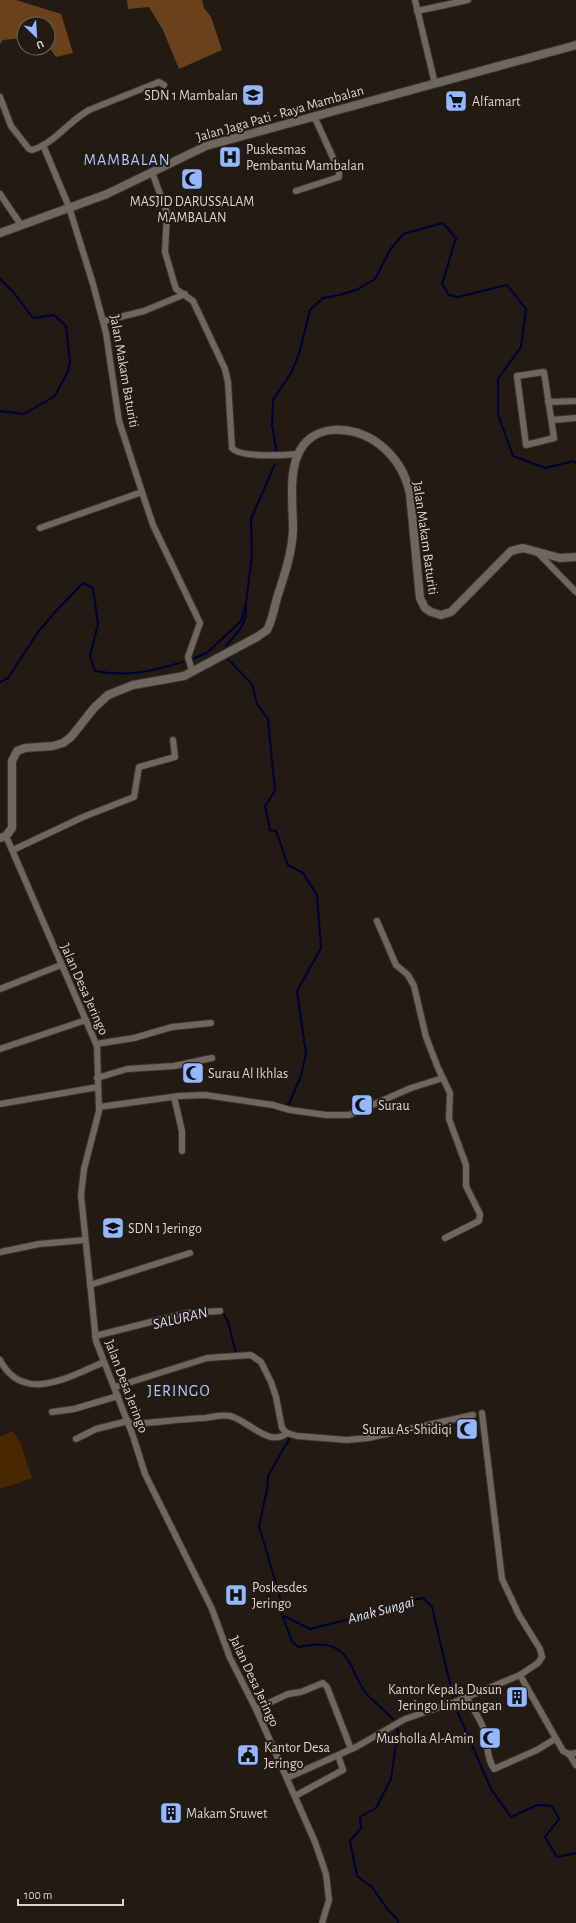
<svg xmlns="http://www.w3.org/2000/svg" width="576" height="1923" viewBox="0 0 576 1923" font-family="'Alegreya Sans',sans-serif">
<style>
.green{fill:#492701}
.forest{fill:#69421b}
.lines{fill:none;stroke-linecap:round;stroke-linejoin:round}
.stream{stroke:#000136;stroke-width:2}
.street-casing{stroke:#39332f;stroke-width:8}
.secondary-casing{stroke:#39332f;stroke-width:10}
.street{stroke:#70665d;stroke-width:6}
.secondary{stroke:#70665d;stroke-width:8}
.labels{text-anchor:middle;stroke-width:4;stroke-linejoin:round;paint-order:stroke}
.poi-label{font-size:14px;fill:#dad5d0;stroke:#221a13;text-anchor:start}
.street-label{font-size:14px;fill:#dad5d0;stroke:#221a13}
.water-label{font-size:15px;font-style:italic;fill:#d6e1f6;stroke:#221a13}
.quarter-label{font-size:16px;letter-spacing:1px;fill:#acc7fc;stroke:#221a13}
</style>
<rect width="100%" height="100%" fill="#221a13"/>
<path class="green" d="M13,1431L20,1442L32,1478L0,1489V1437Z"/>
<g class="forest">
<path d="M0,0H16L61,14L73,53L56,57L48,46V24H24V38L3,40L0,44Z"/>
<path d="M127,0H202L204,8L211,17L222,50L179,69L163,30L149,7L128,9Z"/>
</g>
<g class="lines">
<g class="stream">
<path d="M0,279L14,293L33,318L54,315L66,326L70,362L68,371L55,396L24,414L0,411"/>
<path d="M277,454L272,425L273,400L291,373L299,354L310,310L323,298L340,295L358,289L375,279L390,250L403,234L443,223L456,238L442,284L449,295L458,297L507,285L526,309L521,347L498,379V415L513,456L545,468L574,461L576,463"/>
<path d="M226,646C238,631 247,626 246,605"/>
<path d="M225,656L252,684L257,704L268,719L275,791L265,806L270,830L276,831L288,865L303,873L317,895L321,948L297,991L306,1054L301,1076L288,1106"/>
<path d="M191,660L208,652L241,621L246,603L252,555L251,519L275,464"/>
<path d="M0,682L8,678L38,632L55,612L83,583L93,588L98,624L90,656L95,671C130,677 148,672 183,662"/>
<path d="M222,1311L228,1322L236,1353"/>
<path d="M289,1439L268,1476L267,1490L259,1526L281,1601L282,1615L292,1641L298,1647C311,1645 326,1642 337,1649C352,1658 355,1679 365,1692C370,1699 394,1718 395,1722"/>
<path d="M282,1615L310,1629L369,1614L404,1602L423,1598L432,1607L454,1701"/>
<path d="M454,1704L491,1789L511,1817L537,1805L552,1806L559,1819L545,1837L557,1857L576,1853"/>
<path d="M396,1726L398,1730L391,1779L376,1808L360,1817L361,1828L350,1841L357,1876L372,1887L388,1910L398,1920V1923"/>
</g>
<g class="street-casing">
<g id="street">
<path d="M415,0L435,84"/>
<path d="M417,11L468,0"/>
<path d="M0,97L11,126L29,149L32,150C55,143 69,121 89,110L159,82L164,85"/>
<path d="M43,145L69,207L93,284L106,333L119,421L142,492L153,525L200,623L188,657L192,671"/>
<path d="M152,172L167,213L165,252L176,289L193,301L225,369L228,382L232,448C240,458 285,455 298,454"/>
<path d="M296,191L339,177V171L314,116"/>
<path d="M0,194L21,225"/>
<path d="M104,321L144,311L185,294"/>
<path d="M544,372L554,438L526,445L517,376Z"/>
<path d="M548,402L576,401"/>
<path d="M552,420L576,418"/>
<path d="M40,528L142,492"/>
<path d="M538,553L576,592"/>
<path d="M6,836L97,1046L99,1111L84,1169L81,1195L96,1341L133,1436L145,1474L212,1609L230,1658L256,1709L315,1842L326,1874L329,1900L322,1923"/>
<path d="M13,850L83,817L134,797L139,767L175,757L173,740"/>
<path d="M377,921L396,965L408,975L414,986L426,1037L438,1068L450,1093L449,1119L466,1165V1186L480,1214L479,1221L445,1238"/>
<path d="M0,989L61,965"/>
<path d="M96,1044L134,1038L172,1027L211,1023"/>
<path d="M0,1049L86,1020"/>
<path d="M97,1078L127,1069L174,1066L212,1058"/>
<path d="M174,1097L182,1131V1151"/>
<path d="M0,1104L98,1087"/>
<path d="M99,1107L179,1096L205,1095L273,1105L290,1110L326,1115H349L411,1088L443,1078"/>
<path d="M0,1252L39,1244L85,1240"/>
<path d="M90,1285L190,1253"/>
<path d="M95,1336L187,1313L220,1311"/>
<path d="M0,1360C23,1405 71,1376 104,1362"/>
<path d="M115,1387L207,1358L251,1355L261,1362L271,1382L276,1397L282,1428L287,1433L297,1436L347,1440L368,1438L473,1415"/>
<path d="M52,1412L74,1409L118,1396"/>
<path d="M482,1413L502,1579L519,1615L540,1649L542,1657L538,1663L520,1675"/>
<path d="M129,1424C154,1423 180,1419 205,1418C214,1417 221,1414 230,1416C248,1420 269,1448 287,1433"/>
<path d="M76,1439L96,1429L128,1421"/>
<path d="M466,1697C472,1707 479,1717 483,1727C488,1740 486,1758 494,1769L537,1750L555,1739"/>
<path d="M256,1709L288,1694L301,1692L323,1683L327,1687L351,1749"/>
<path d="M569,1754L576,1765"/>
<path d="M287,1778L356,1747L405,1719L455,1702L520,1675L563,1751L569,1754L576,1753"/>
<path d="M295,1796L343,1770L338,1755"/>
</g>
</g>
<g class="secondary-casing">
<g id="secondary">
<path d="M0,233L107,194L206,146L576,45"/>
<path d="M0,838L6,836L12,828V761L17,751L25,748L53,746L63,743L71,737L94,708L108,695L133,685L184,676L257,637L267,630C272,621 274,609 277,598C284,576 292,554 293,530C293,508 289,477 297,457C310,422 353,424 379,444C396,457 406,474 410,494L420,598L425,608L431,612L441,615L451,612L511,551L523,548L560,558L576,557"/>
</g>
</g>
<use href="#street" class="street"/>
<use href="#secondary" class="secondary"/>
</g>
<defs>
<g id="school-square" transform="scale(1.15)"><rect x="-9" y="-9" width="18" height="18" rx="4" fill="#94b7fd" stroke="#221a13"/><path d="M0-5L7-2L0 1L-7-2ZM-4 1L0 2.5L4 1V4Q0 6-4 4Z" fill="#111"/></g>
<g id="supermarket-square" transform="scale(1.15)"><rect x="-9" y="-9" width="18" height="18" rx="4" fill="#94b7fd" stroke="#221a13"/><path d="M-6-5.5h2.5l.6 2H6L4.5 2H-2.5L-4.4-4H-6ZM-1.5 3.2a1.3 1.3 0 1 0 .1 0ZM3 3.2a1.3 1.3 0 1 0 .1 0Z" fill="#111"/></g>
<g id="hospital-square" transform="scale(1.15)"><rect x="-9" y="-9" width="18" height="18" rx="4" fill="#94b7fd" stroke="#221a13"/><path d="M-5-5h3v3.5h4V-5h3V5h-3V1.5h-4V5h-3Z" fill="#111"/></g>
<g id="mosque-square" transform="scale(1.15)"><rect x="-9" y="-9" width="18" height="18" rx="4" fill="#94b7fd" stroke="#221a13"/><path d="M3.5-4.9A6 6 0 1 0 3.5 4.9A5 5 0 1 1 3.5-4.9Z" fill="#111"/></g>
<g id="building-square" transform="scale(1.15)"><rect x="-9" y="-9" width="18" height="18" rx="4" fill="#94b7fd" stroke="#221a13"/><path d="M-4-6H4V6H1V3H-1V6H-4ZM-2.5-4.3h1.7v1.8h-1.7ZM.8-4.3h1.7v1.8H.8ZM-2.5-1h1.7V.8h-1.7ZM.8-1h1.7V.8H.8Z" fill="#111"/></g>
<g id="civic-square" transform="scale(1.15)"><rect x="-9" y="-9" width="18" height="18" rx="4" fill="#94b7fd" stroke="#221a13"/><path d="M-.6-6.5H3V-4.5H.6V-3L4-1V1h2V6H-6V1h2V-1L-.6-3ZM-1.2 2.5V6h2.4V2.5Z" fill="#111"/></g>
</defs>
<g fill-rule="evenodd">
<use href="#school-square" x="253" y="95"/>
<use href="#supermarket-square" x="456" y="101"/>
<use href="#hospital-square" x="230" y="157"/>
<use href="#mosque-square" x="192" y="179"/>
<use href="#mosque-square" x="193" y="1073"/>
<use href="#mosque-square" x="362" y="1105"/>
<use href="#school-square" x="113" y="1228"/>
<use href="#mosque-square" x="467" y="1429"/>
<use href="#hospital-square" x="236" y="1595"/>
<use href="#building-square" x="517" y="1697"/>
<use href="#mosque-square" x="490" y="1738"/>
<use href="#civic-square" x="248" y="1755"/>
<use href="#building-square" x="171" y="1813"/>
</g>
<g class="labels">
<g class="poi-label">
<text x="238" y="100" text-anchor="end">SDN 1 Mambalan</text>
<text x="472" y="106">Alfamart</text>
<text x="246" y="154">Puskesmas<tspan x="246" dy="16">Pembantu Mambalan</tspan></text>
<text x="192" y="206" text-anchor="middle">MASJID DARUSSALAM<tspan x="192" dy="16">MAMBALAN</tspan></text>
<text x="208" y="1078">Surau Al Ikhlas</text>
<text x="378" y="1110">Surau</text>
<text x="128" y="1233">SDN 1 Jeringo</text>
<text x="452" y="1434" text-anchor="end">Surau As-Shidiqi</text>
<text x="252" y="1592">Poskesdes<tspan x="252" dy="16">Jeringo</tspan></text>
<text x="502" y="1694" text-anchor="end">Kantor Kepala Dusun<tspan x="502" dy="16">Jeringo Limbungan</tspan></text>
<text x="474" y="1743" text-anchor="end">Musholla Al-Amin</text>
<text x="264" y="1752">Kantor Desa<tspan x="264" dy="16">Jeringo</tspan></text>
<text x="186" y="1818">Makam Sruwet</text>
</g>
<g class="street-label">
<text transform="translate(280 113) rotate(-16)" y="5">Jalan Jaga Pati - Raya Mambalan</text>
<text transform="translate(125 371) rotate(80)" y="5">Jalan Makam Baturiti</text>
<text transform="translate(426 538) rotate(82)" y="5">Jalan Makam Baturiti</text>
<text transform="translate(85 989) rotate(66)" y="5">Jalan Desa Jeringo</text>
<text transform="translate(127 1386) rotate(69)" y="5">Jalan Desa Jeringo</text>
<text transform="translate(255 1681) rotate(65)" y="5">Jalan Desa Jeringo</text>
</g>
<g class="water-label">
<text transform="translate(180 1318) rotate(-13)" y="5">SALURAN</text>
<text transform="translate(381 1610) rotate(-15)" y="5">Anak Sungai</text>
</g>
<g class="quarter-label">
<text x="127" y="165">MAMBALAN</text>
<text x="179" y="1396">JERINGO</text>
</g>
</g>
<g transform="translate(36 36) rotate(155)"><circle r="19" fill="#221a13" stroke="#6c655f"/>
<path d="M0-3L7 15L0 10L-7 15Z" fill="#94b7fd"/>
<text y="-6" font-size="11" font-weight="bold" text-anchor="middle" fill="#dad5d0">U</text>
</g>
<path d="M18 1899v6h105v-6" fill="none" stroke="#dad5d0" stroke-width="2"/>
<text x="24" y="1899" font-size="12" fill="#dad5d0" stroke="#221a13" stroke-width="3" paint-order="stroke">100 m</text>
</svg>
